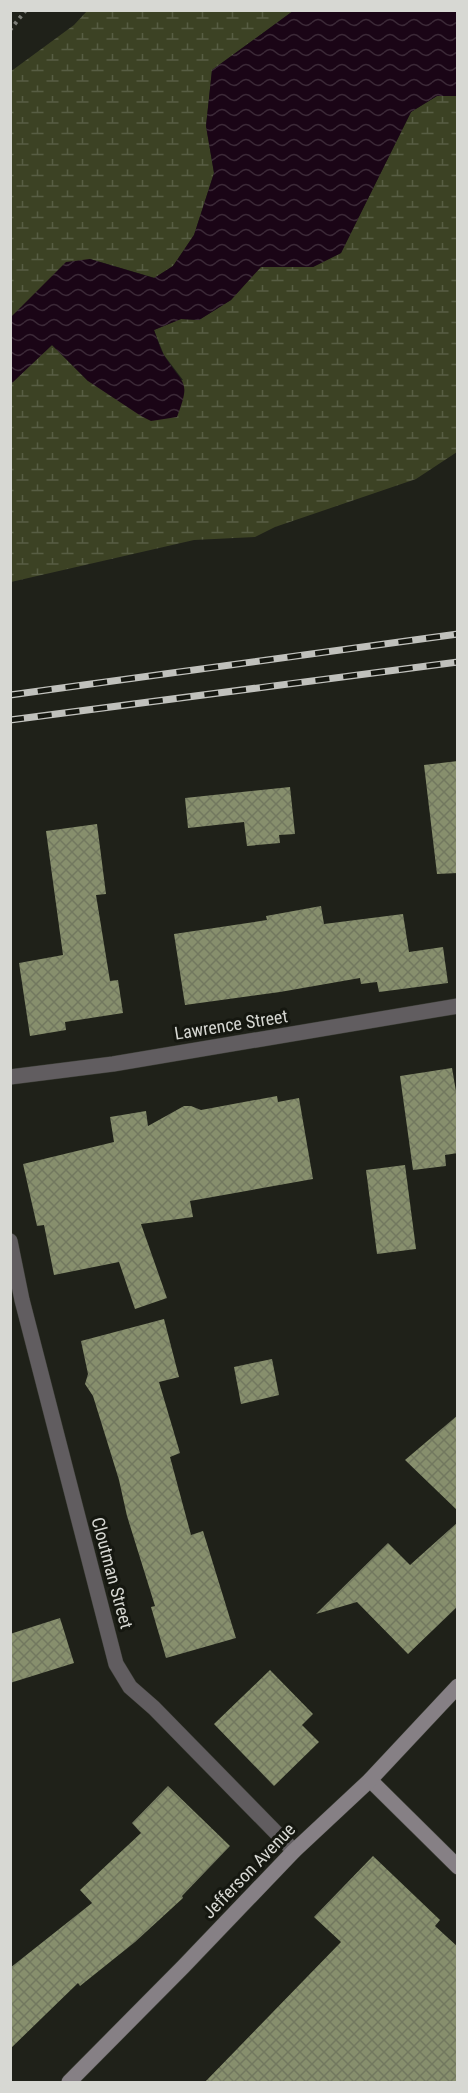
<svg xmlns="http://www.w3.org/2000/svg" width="468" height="2093" viewBox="0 0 468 2093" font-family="'Roboto Condensed',sans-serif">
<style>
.wetland{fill:url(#wetland-marsh)}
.water{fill:url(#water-waves)}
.building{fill:url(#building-cross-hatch)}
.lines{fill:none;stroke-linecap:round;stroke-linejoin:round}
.street-casing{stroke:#393b33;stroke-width:16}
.secondary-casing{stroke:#393b33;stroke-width:16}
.path{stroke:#7c7d77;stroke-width:4;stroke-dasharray:3 4.5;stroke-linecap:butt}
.street{stroke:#615d60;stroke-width:15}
.secondary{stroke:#868085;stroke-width:15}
.rail-casing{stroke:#c0c1bc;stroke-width:7}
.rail{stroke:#151710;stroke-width:4.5;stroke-dasharray:14;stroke-linecap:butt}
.labels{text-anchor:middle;stroke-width:6;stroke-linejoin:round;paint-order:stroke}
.street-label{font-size:18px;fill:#d7d8d3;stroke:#151710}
</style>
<defs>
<pattern id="wetland-marsh" width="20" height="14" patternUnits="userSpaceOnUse" patternTransform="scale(1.5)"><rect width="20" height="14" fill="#3c4224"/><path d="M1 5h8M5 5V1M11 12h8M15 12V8" fill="none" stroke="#575d43"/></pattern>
<pattern id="water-waves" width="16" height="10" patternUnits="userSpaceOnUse" patternTransform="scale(1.5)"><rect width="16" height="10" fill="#1a0516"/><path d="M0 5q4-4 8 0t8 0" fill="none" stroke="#3b2937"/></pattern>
<pattern id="building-cross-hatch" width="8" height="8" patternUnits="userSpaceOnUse" patternTransform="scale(1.5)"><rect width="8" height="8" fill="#878f6d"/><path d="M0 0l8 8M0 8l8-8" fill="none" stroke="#72785f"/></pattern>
</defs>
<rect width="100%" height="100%" fill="#1f2119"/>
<g class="wetland">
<path d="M87,11H293L212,70L206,126L214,173L194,235L173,266L155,278L90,259L11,317L10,72L74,25Z"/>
<path d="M437,96H457V452L416,479L275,527L255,537L194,540L11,582L10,384L13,381L52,345L88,381L183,380L164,355L154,330L181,319L199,320L231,300L260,267H313L341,253L411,112Z"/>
</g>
<path class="water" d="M293,11H457V96H437L411,112L341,253L313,267H261L231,300L199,320L181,319L154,330C157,338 160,349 165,357C184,386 191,380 177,417L151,421L141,416L88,381L52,345L11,384V317L66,262L90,259L154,278L173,266L194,235L214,173L206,126L212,70Z"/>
<g class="building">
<path d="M458,761V873L437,874L424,765Z"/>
<path d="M290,787L295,834L279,835L280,843L247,846L244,822L188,828L185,798Z"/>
<path d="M97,824L106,894L96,895L110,981L118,980L123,1013L65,1022L66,1030L30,1036L19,963L63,955L46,831Z"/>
<path d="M321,906L324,924L403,914L409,952L443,947L448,983L379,992L377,982L361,984L360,978L280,992L185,1005L174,934L267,920L266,916Z"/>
<path d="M452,1068L458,1103V1153L445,1155L446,1166L413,1170L400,1076Z"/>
<path d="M277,1096L278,1102L299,1098L313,1179L190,1201L193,1217L141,1224L167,1298L135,1309L119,1262L54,1275L44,1225L37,1226L23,1164L114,1142L110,1117L146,1111L148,1126L184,1106H191L201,1110Z"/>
<path d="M405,1165L416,1249L377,1254L366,1170Z"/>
<path d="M164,1319L179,1377L159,1382L180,1453L170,1457L191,1535L203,1531L236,1638L166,1658L151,1607L155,1606L127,1516L119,1480L93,1396L85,1384L88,1374L81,1341Z"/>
<path d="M272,1359L279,1395L241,1404L234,1367Z"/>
<path d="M458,1415V1511L405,1460Z"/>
<path d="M458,1522V1606L408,1654L357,1602L316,1614L388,1543L410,1565Z"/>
<path d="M60,1618L74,1663L10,1683V1634Z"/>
<path d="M270,1670L313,1714L302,1725L319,1742L274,1786L214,1724Z"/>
<path d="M168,1786L230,1846L182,1896L183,1898L135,1942L80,1986L78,1983L10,2049V1968L92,1903L80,1890L141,1833L132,1823Z"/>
<path d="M373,1856L440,1920L435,1926L458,1947V2082H205L341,1942L314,1917Z"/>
</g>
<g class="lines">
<g class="street-casing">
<g id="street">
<path d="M10,1077L113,1064L458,1006"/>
<path d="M10,1241L22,1300L116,1664L130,1687L154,1708L294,1851"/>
</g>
</g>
<g class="secondary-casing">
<g id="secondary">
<path d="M370,1780L458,1867"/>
<path d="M69,2082L183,1967L294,1851L370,1780L458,1686"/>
</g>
</g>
<path class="path" d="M10,30L26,10"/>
<use href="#street" class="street"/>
<use href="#secondary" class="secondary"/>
<g class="rail-casing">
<g id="rail">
<path d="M10,695L458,634"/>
<path d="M10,720L458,662"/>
</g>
</g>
<use href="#rail" class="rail"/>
</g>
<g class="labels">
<g class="street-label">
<text transform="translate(231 1025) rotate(-9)" y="6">Lawrence Street</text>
<text transform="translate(112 1573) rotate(75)" y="6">Cloutman Street</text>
<text transform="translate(249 1871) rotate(-46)" y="6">Jefferson Avenue</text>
</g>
</g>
<rect width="468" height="2093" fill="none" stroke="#d7d8d3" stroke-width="24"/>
</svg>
